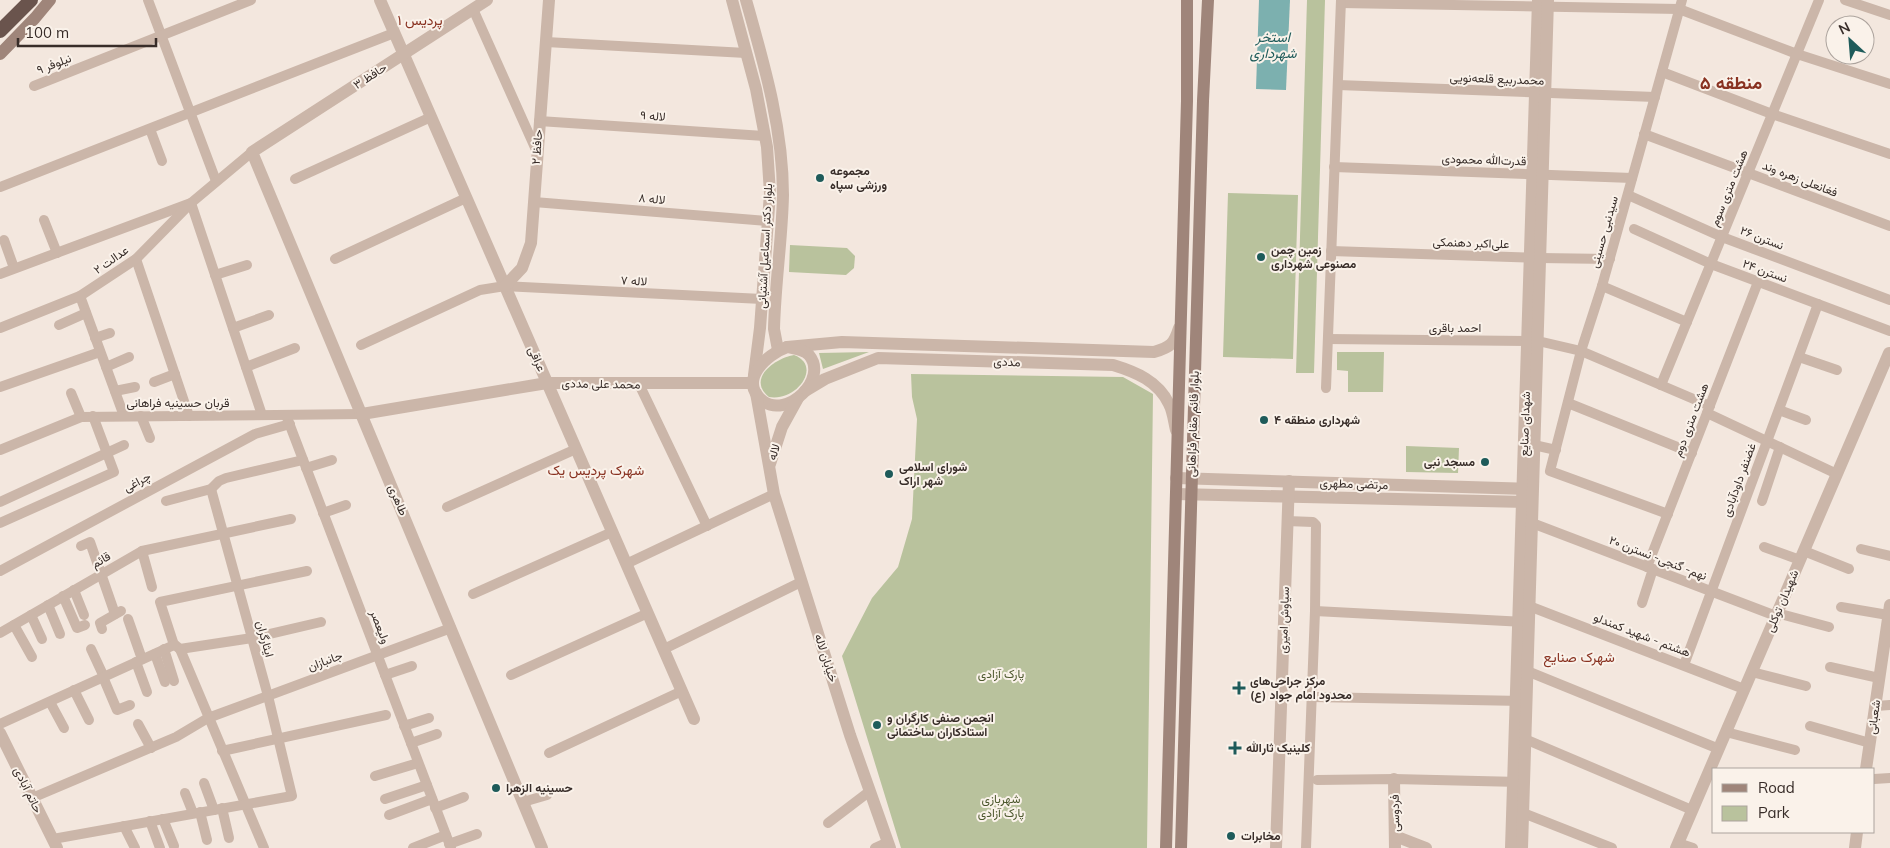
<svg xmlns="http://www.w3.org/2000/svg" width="1890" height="848" viewBox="0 0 1890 848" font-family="Mulish,Vazirmatn,sans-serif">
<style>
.green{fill:#b9c29d}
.water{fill:#7cb0af}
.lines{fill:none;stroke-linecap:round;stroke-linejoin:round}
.minor{stroke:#cbb6a9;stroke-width:10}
.tertiary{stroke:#cbb6a9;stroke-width:12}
.secondary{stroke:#9f857a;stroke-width:12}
.trunk{stroke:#6a544d;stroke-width:14}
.poi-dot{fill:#1e5b5a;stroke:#faf2ea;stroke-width:2}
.labels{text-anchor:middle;stroke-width:4;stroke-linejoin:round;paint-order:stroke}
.street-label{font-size:12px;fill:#382d29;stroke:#faf2ea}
.poi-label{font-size:12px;font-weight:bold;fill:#382d29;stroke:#faf2ea;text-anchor:start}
.park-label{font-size:12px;fill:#4b572c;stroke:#faf2ea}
.neighbourhood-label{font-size:14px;fill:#893221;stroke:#faf2ea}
.water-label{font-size:14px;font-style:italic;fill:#1e5b5a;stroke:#faf2ea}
.district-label{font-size:18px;font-weight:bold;fill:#893221;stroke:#faf2ea}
</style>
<rect width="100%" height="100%" fill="#f3e7de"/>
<g class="green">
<path d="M1307,0H1325L1314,373H1296Z"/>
<path d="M1228,193L1298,195L1293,359L1223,357Z"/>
<path d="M790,245L847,248L855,256L854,268L846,275L789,272Z"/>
<path d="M869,352L823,369L819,353Z"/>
<path d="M1337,352H1384L1383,392H1348V371L1337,370Z"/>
<path d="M794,355C823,366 796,402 769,397C746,378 776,358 794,355Z"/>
<path d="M911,374L1123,377L1153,394L1147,848H901L842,656L872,598L898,567L912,519L917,419L912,397Z"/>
<path d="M1406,446L1459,448L1458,473L1406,472Z"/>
</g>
<path class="water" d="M1259,0H1290L1286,90L1256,89Z"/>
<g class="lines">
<g class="minor">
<path d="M148,0L216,181"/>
<path d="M1845,0L1890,15"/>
<path d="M1341,3L1679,9L1797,54L1890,84"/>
<path d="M473,9L537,152"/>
<path d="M546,42L746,53"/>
<path d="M1662,72L1772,114L1890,154"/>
<path d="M1338,85L1655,97"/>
<path d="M34,86L251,0"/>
<path d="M539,121L765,136"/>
<path d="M150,129L162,161"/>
<path d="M1644,134L1890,226"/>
<path d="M1334,167L1632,178"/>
<path d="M295,179L431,117"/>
<path d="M0,187L394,33"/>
<path d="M1628,195L1722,237L1890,300"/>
<path d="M534,202L768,221"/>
<path d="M44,220L57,253"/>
<path d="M1634,229L1711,264L1890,331"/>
<path d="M4,240L14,268"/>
<path d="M1331,251L1540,258L1610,259"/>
<path d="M136,259L189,416"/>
<path d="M335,259L466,198"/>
<path d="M0,274L191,203L262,415"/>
<path d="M215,275L247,265"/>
<path d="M1602,286L1687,322"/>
<path d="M80,296L124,416"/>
<path d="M59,325L86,313"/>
<path d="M0,328L80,296L136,259L191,203L252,152"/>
<path d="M233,328L269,315"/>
<path d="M95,338L110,333"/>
<path d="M1328,339L1538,341L1581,351L1710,406"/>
<path d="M361,345L480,290L505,286L762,299"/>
<path d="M1799,357L1837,370"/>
<path d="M106,367L129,357"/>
<path d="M246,367L295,348"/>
<path d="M154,382L175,374"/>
<path d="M639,384L707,526"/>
<path d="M1661,385L1819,0"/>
<path d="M0,387L100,352"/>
<path d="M1326,388L1341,0"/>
<path d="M115,391L135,387"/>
<path d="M71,393L81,417"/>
<path d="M1568,403L1692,453"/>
<path d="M1779,410L1806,420"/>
<path d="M1707,413L1837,474"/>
<path d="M286,415L451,848"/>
<path d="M141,416L150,438"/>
<path d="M1534,445L1556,450"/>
<path d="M0,450L81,417L362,414"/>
<path d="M306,468L332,460"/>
<path d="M166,501L211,489L219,481L226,478L303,460"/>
<path d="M1762,501L1780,447"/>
<path d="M0,502L124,445"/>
<path d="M447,507L576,449"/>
<path d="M323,513L346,505"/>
<path d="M1668,514L1550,471L1581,351L1602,286L1682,0"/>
<path d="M1287,521L1313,522L1316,525L1315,611L1306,848"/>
<path d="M0,523L114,472L93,416"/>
<path d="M1532,523L1776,616"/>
<path d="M81,546L90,542L115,614"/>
<path d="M1764,547L1800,560"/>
<path d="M1861,549L1890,556"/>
<path d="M142,551L152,587"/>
<path d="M1804,551L1849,569"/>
<path d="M626,564L774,494"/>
<path d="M1647,567L1758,282"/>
<path d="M0,571L255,434L290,424"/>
<path d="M74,590L84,615"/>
<path d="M473,594L612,532"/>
<path d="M63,596L77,628L85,625"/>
<path d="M1642,603L1653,569"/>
<path d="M48,605L60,634"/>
<path d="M1529,606L1744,689"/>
<path d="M1841,607L1888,615"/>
<path d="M1315,611L1525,622"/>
<path d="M1777,613L1829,627"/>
<path d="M31,615L42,639"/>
<path d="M128,619L142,659"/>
<path d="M14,625L32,657"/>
<path d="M102,629L100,623L121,611"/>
<path d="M0,633L142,551L291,519"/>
<path d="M174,645L160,602L307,571"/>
<path d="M175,645L180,649L252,638L321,622"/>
<path d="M91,649L104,677"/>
<path d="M164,649L174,681"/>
<path d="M180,649L264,848"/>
<path d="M664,649L801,582"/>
<path d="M155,654L165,682"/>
<path d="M136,662L147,692"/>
<path d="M1684,665L1818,304"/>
<path d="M1830,667L1879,678"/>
<path d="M1527,671L1719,749"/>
<path d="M1752,672L1806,686"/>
<path d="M385,675L412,666"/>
<path d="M511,675L648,613"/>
<path d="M103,677L117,710L130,705"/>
<path d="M74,690L89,720"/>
<path d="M1312,697L1523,701"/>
<path d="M50,702L64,728"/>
<path d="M1876,706L1890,705"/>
<path d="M0,724L174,645"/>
<path d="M138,724L151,748"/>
<path d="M404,726L429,718"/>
<path d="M1810,726L1870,743"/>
<path d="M1726,732L1795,750"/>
<path d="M1525,739L1692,810"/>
<path d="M411,743L437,734"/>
<path d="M222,751L386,715"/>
<path d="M549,753L682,691"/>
<path d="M375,776L418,763"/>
<path d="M1874,779L1890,778"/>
<path d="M1317,780L1394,779L1520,782"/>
<path d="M204,783L214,810"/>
<path d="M185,793L193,813"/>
<path d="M32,798L176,737L208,718L451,628"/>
<path d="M385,799L427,785"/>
<path d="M523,802L547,795"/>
<path d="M222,808L229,838"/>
<path d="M435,808L464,797"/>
<path d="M200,812L207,840"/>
<path d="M1523,813L1612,848"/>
<path d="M389,815L432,799"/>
<path d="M163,819L174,846"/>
<path d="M150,821L160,848"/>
<path d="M828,823L870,791"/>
<path d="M124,826L135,848"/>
<path d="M53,839L292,796L268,696L211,489"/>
<path d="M1678,843L1693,848"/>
<path d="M449,844L477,834"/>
<path d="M413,848L446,835"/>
<path d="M875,848L888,842"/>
</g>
<g class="tertiary">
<path d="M380,0L694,719"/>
<path d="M487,0L252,152L542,848"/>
<path d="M732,0L756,89L767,147L770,193L760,328L754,375"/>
<path d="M746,0C764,64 783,128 783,195C782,240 775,284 774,329L778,350"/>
<path d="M505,286L522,268L531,243L549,0"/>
<path d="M787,347L842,342L1154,352C1171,347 1174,344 1179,328"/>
<path d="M787,347C795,349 803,349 809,355C829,379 787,419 763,401C737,381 767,354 787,347Z"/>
<path d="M805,391L825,379L878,358L1113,365C1136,372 1158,381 1169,404C1173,411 1174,422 1176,430"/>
<path d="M756,393L774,494L850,735L890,848"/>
<path d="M362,414L547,383H753"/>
<path d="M770,464L782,427L798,398"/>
<path d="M1176,478L1530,489"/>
<path d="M1176,494L1530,502"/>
<path d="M0,733L57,848"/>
<path d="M1866,769L1890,605"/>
<path d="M1394,779L1395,848"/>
<path d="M1395,836L1426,848"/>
<path d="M1276,848L1289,481"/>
<path d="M1511,848L1538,0"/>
<path d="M1522,848L1548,0"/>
<path d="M1676,848L1889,353"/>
<path d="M1855,848L1857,832"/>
</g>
<g class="secondary">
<path d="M0,54L35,18L50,0"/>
<path d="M1166,848L1187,101V0"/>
<path d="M1181,848L1203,101L1208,0"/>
</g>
<path class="trunk" d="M0,31L31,0"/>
</g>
<g class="poi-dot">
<circle cx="820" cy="178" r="5"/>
<circle cx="1261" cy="257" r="5"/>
<circle cx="1264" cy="420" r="5"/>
<circle cx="1485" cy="462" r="5"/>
<circle cx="889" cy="474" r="5"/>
<path d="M1236.5 680.5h5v5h5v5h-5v5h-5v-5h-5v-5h5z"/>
<circle cx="877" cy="725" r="5"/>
<path d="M1232.5 740.5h5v5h5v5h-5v5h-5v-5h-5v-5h5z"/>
<circle cx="496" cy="788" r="5"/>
<circle cx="1231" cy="836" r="5"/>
</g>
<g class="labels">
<g class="street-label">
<text transform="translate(54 64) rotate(-21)" y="4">نیلوفر ۹</text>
<text transform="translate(370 76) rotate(-33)" y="4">حافظ ۳</text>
<text transform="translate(1497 79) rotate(2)" y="4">محمدربیع قلعه‌نویی</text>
<text transform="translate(653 116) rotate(4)" y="4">لاله ۹</text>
<text transform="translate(537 147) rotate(-86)" y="4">حافظ ۲</text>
<text transform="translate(1484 160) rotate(2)" y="4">قدرت‌الله محمودی</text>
<text transform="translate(1800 179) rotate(21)" y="4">فغانعلی زهره وند</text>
<text transform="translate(1729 188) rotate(-68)" y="4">هشت متری سوم</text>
<text transform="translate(652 199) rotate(5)" y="4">لاله ۸</text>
<text transform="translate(1604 232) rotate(-74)" y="4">سیدنبی حسینی</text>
<text transform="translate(1762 238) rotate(21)" y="4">نسترن ۲۶</text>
<text transform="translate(1471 243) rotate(2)" y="4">علی‌اکبر دهنمکی</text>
<text transform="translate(765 246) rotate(-87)" y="4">بلوار دکتر اسماعیل آشتیانی</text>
<text transform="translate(111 260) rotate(-35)" y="4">عدالت ۲</text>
<text transform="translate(1765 271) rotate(20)" y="4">نسترن ۲۴</text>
<text transform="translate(634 281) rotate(3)" y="4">لاله ۷</text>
<text x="1455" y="332">احمد باقری</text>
<text transform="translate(537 359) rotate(66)" y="4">عراقی</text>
<text transform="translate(1007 362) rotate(2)" y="4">مددی</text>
<text transform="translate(601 384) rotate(1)" y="4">محمد علی مددی</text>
<text x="178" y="407">قربان حسینیه فراهانی</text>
<text transform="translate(1691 420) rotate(-69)" y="4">هشت متری دوم</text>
<text transform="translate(1193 424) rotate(-88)" y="4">بلوار قائم مقام فراهانی</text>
<text transform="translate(1525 424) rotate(-88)" y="4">شهدای صنایع</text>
<text transform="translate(774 452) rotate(-72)" y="4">لاله</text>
<text transform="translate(1739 480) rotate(-70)" y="4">غضنفر داودآبادی</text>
<text transform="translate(137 482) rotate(-28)" y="4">چراغی</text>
<text transform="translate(1354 484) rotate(2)" y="4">مرتضی مطهری</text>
<text transform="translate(398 500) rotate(67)" y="4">طاهری</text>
<text transform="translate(1658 558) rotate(21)" y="4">نهم- گنجی- نسترن ۲۰</text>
<text transform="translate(101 560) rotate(-30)" y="4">قائم</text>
<text transform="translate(1782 601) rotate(-67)" y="4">شهیدان توکلی</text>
<text transform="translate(1284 620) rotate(-88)" y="4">سیاوش امیری</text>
<text transform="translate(380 627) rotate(69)" y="4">ولیعصر</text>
<text transform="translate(1642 635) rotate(21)" y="4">هشتم - شهید کمندلو</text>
<text transform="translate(265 639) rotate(75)" y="4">ایثارگران</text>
<text transform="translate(826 658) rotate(72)" y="4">خیابان لاله</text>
<text transform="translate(325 661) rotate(-20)" y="4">جانبازان</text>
<text transform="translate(1874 717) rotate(-82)" y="4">شعبانی</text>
<text transform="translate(28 790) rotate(64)" y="4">حاتم آبادی</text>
<text transform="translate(1395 813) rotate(-91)" y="4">فردوسی</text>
</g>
<g class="poi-label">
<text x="830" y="175">مجموعه<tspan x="830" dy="14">ورزشی سپاه</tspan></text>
<text x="1271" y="254">زمین چمن<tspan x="1271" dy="14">مصنوعی شهرداری</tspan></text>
<text x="1274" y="424">شهرداری منطقه ۴</text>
<text x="1475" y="466" text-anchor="end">مسجد نبی</text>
<text x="899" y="471">شورای اسلامی<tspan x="899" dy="14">شهر اراک</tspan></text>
<text x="1250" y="685">مرکز جراحی‌های<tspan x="1250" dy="14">محدود امام جواد (ع)</tspan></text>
<text x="887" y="722">انجمن صنفی کارگران و<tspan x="887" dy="14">استادکاران ساختمانی</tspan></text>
<text x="1246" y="752">کلینیک ثارالله</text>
<text x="506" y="792">حسینیه الزهرا</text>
<text x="1241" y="840">مخابرات</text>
</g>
<g class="park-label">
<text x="1001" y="678">پارک آزادی</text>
<text x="1001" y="803">شهربازی<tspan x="1001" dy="14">پارک آزادی</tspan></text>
</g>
<g class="neighbourhood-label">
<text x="420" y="25">پردیس ۱</text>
<text x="596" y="475">شهرک پردیس یک</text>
<text x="1579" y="662">شهرک صنایع</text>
</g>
<g class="water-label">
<text x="1273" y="42">استخر<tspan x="1273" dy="16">شهرداری</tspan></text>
</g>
<g class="district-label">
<text x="1731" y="89">منطقه ۵</text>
</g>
</g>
<rect x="1712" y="768" width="162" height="65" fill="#faf2ea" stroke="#aca39d"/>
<rect x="1722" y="784" width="25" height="8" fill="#9f857a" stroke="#aca39d"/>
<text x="1758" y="793" font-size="15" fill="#382d29">Road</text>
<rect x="1722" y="806" width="25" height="15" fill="#b9c29d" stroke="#aca39d"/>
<text x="1758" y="818" font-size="15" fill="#382d29">Park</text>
<g transform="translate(1850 40) rotate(334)"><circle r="24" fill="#faf2ea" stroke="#aca39d"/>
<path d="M0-4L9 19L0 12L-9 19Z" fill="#1e5b5a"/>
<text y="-8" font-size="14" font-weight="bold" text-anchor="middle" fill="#382d29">N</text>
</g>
<path d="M18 38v8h138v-8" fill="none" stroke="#382d29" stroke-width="2.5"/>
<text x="25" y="38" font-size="15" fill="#382d29" stroke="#faf2ea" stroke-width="4" paint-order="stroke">100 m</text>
</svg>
